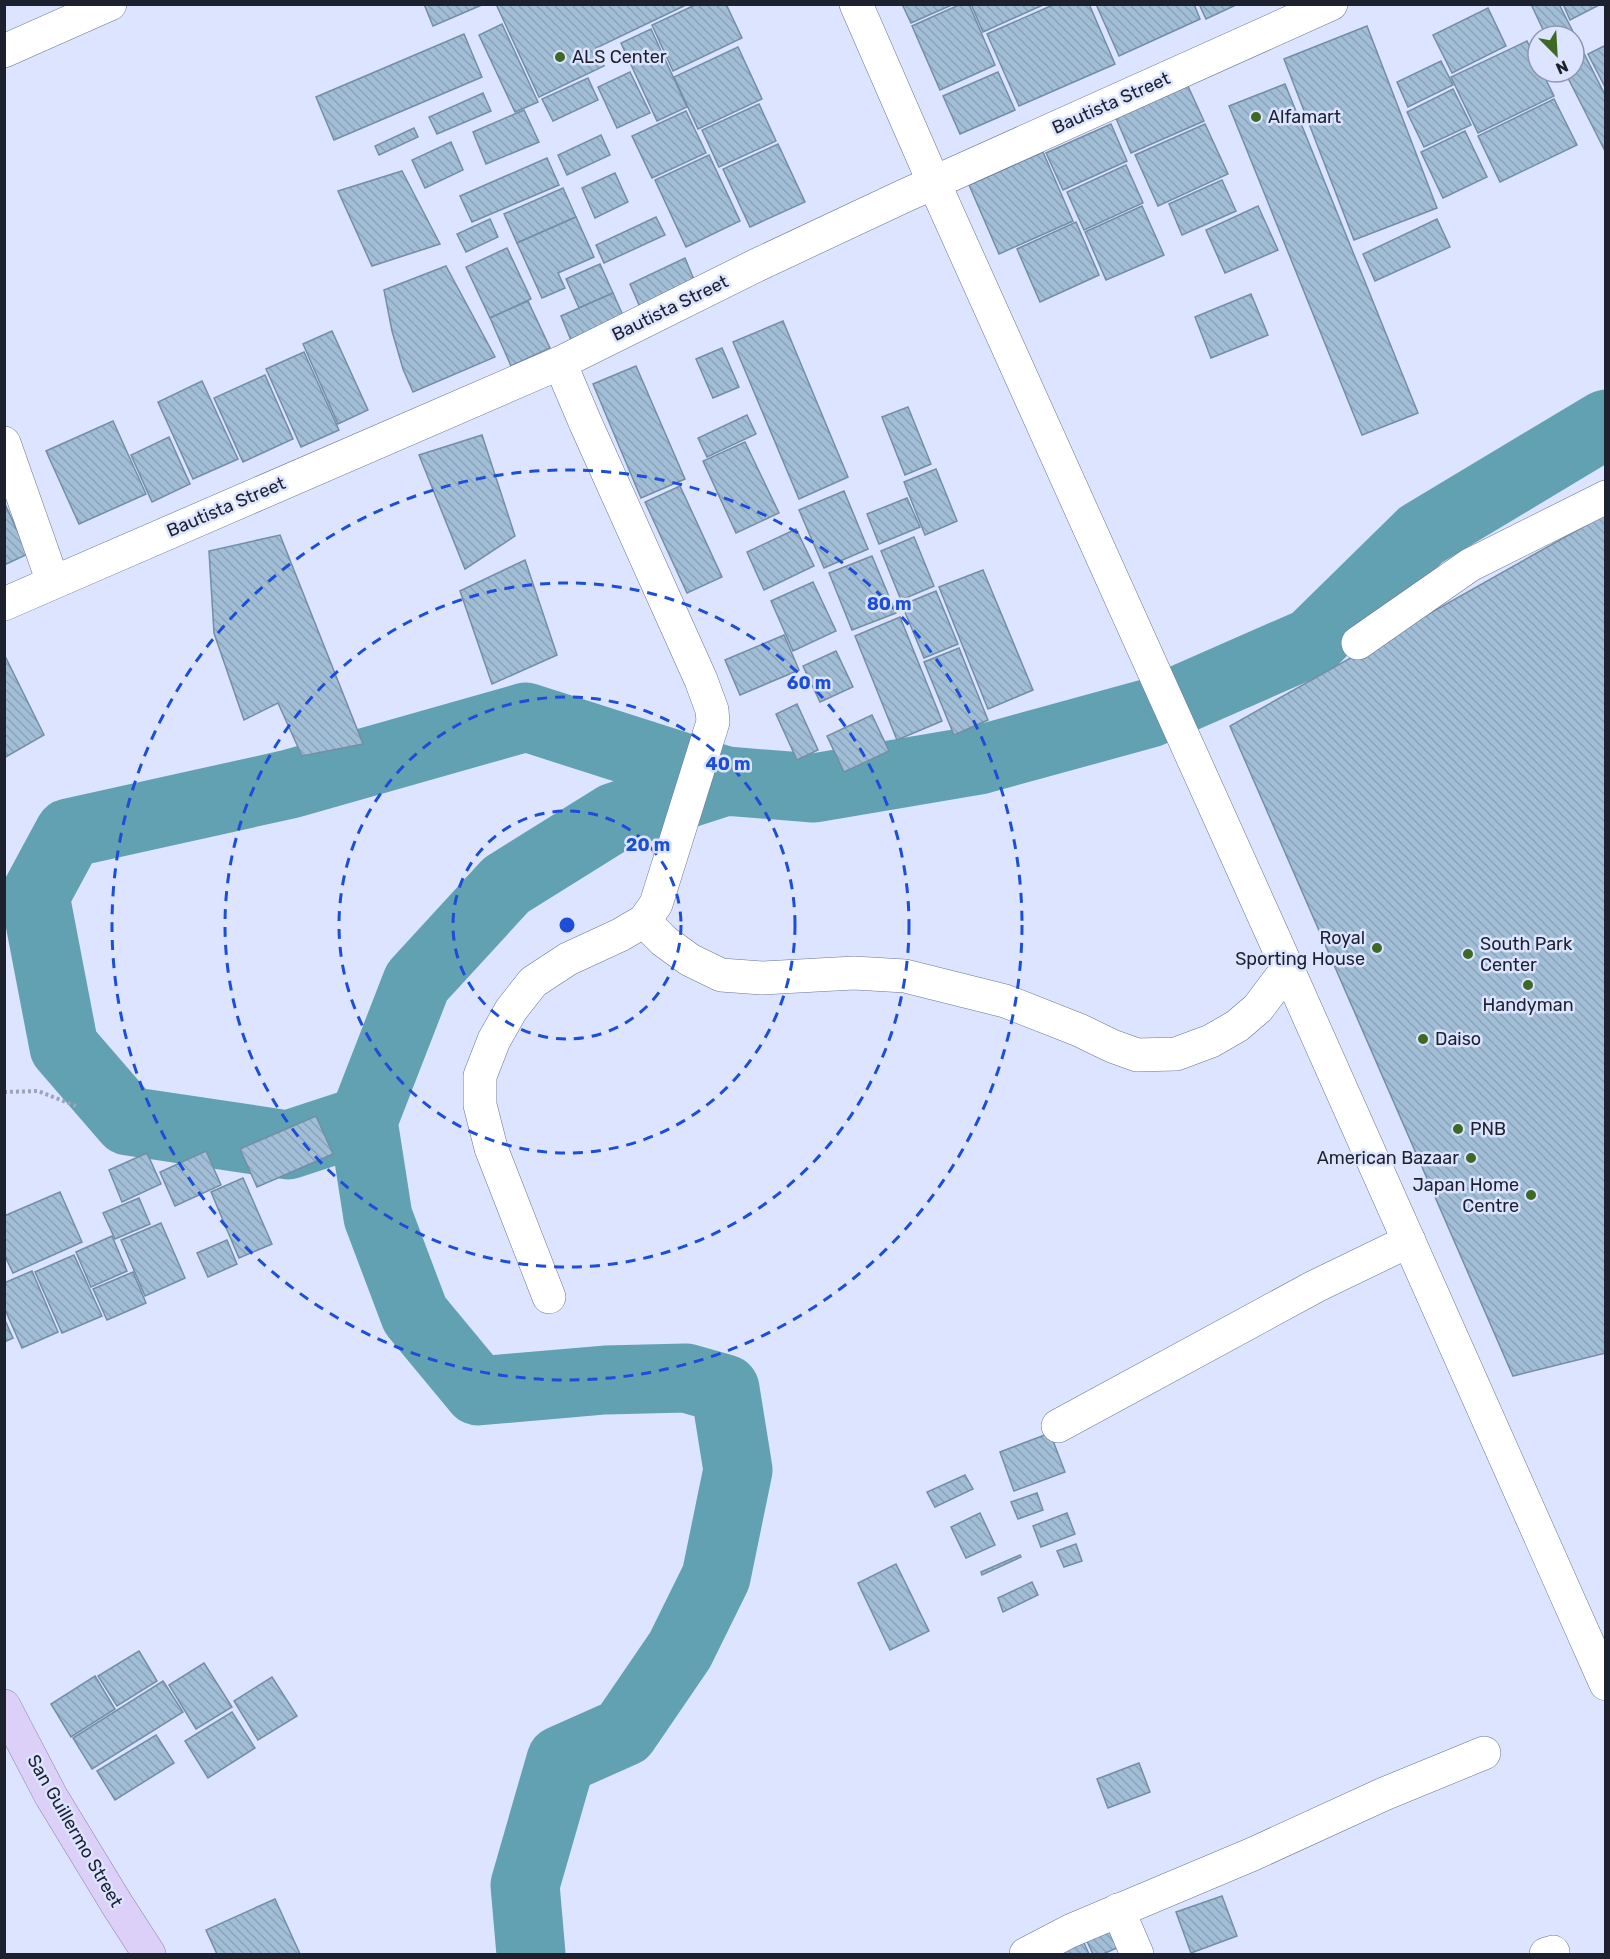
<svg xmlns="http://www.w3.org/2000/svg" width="1610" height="1959" viewBox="0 0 1610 1959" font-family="Rubik,sans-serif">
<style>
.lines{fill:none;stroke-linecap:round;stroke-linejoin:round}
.river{stroke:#61a1b2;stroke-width:69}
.building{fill:url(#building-back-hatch);stroke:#738ea5;stroke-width:1.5}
.minor-casing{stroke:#6b7592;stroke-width:34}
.major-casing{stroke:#8a7eaf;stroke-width:34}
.path{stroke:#9da4ba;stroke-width:4;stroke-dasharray:3 3;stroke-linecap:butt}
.minor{stroke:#fff;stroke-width:33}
.major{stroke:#dcd0f9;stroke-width:33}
.ring{fill:none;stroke:#1d4ed8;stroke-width:3;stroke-dasharray:10 8}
.poi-dot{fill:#3d6826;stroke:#dce4ff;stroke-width:2}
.labels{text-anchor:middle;stroke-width:5;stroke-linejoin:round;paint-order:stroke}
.poi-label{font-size:18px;fill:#1d212d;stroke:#dce4ff;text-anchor:start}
.street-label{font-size:18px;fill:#1d212d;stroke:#dce4ff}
.centre{fill:#1d4ed8;stroke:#dce4ff;stroke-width:3}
.ring-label{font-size:18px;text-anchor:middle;font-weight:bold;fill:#1d4ed8;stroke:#dce4ff;stroke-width:5;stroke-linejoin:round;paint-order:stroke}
</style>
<defs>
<pattern id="building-back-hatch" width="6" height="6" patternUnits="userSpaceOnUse" patternTransform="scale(1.5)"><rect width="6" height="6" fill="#a1bed6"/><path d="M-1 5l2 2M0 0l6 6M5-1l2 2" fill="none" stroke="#8aa3b8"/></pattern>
</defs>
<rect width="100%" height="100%" fill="#dce4ff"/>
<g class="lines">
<g class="river">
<path d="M352,1124L288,1145L128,1121L64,1047L35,896L69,833L290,784L526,717L726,781"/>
<path d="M531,1954L525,1885L561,1760L624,1732L680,1650L716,1577L738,1470L725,1389L686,1378L605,1380L478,1391L415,1315L378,1217L363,1121L417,982L506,885L615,817L726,781L814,788L979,760L1150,713L1312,642L1421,535L1606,424"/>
</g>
</g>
<g class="building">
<path d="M424,4H484L433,26Z"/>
<path d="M496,4H688L596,48L604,66L539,97Z"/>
<path d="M697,4H726L742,38L673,71L652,25Z"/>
<path d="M902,4H954L911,23Z"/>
<path d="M961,4H969L995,65L940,90L912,26Z"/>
<path d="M971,4H1045L983,32Z"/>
<path d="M1055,4H1089L1115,64L1019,106L987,34Z"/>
<path d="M1096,4H1194L1200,19L1119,56Z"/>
<path d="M1199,4H1238L1206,19Z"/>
<path d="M1531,4H1559L1606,97V153L1565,72H1574V36H1546Z"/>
<path d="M1563,4H1601L1570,20Z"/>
<path d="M1488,8L1506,46L1452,73L1433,35Z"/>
<path d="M502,24L538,102L515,112L479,35Z"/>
<path d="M1367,26L1437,208L1354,240L1284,59Z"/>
<path d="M651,29L687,107L657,121L621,43Z"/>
<path d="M464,34L482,77L334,140L316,97Z"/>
<path d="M1527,41L1538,63V72H1542L1554,96L1478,133L1451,77Z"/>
<path d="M1606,45V89L1588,54Z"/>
<path d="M738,47L762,99L698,129L674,77Z"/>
<path d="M1441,61L1453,85L1408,107L1397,82Z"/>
<path d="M630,72L650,113L617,128L598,87Z"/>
<path d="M998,72L1015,110L960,134L943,96Z"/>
<path d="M588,78L598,100L553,121L542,99Z"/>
<path d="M1187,84L1204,121L1131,153L1115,116Z"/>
<path d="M1285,84L1418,413L1362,435L1229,106Z"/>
<path d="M1453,89L1471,125L1424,147L1407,112Z"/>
<path d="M483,93L491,111L437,134L429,117Z"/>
<path d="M1554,99L1577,145L1500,182L1478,136Z"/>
<path d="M759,104L776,141L719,167L702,130Z"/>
<path d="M524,110L539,142L486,164L473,132Z"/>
<path d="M686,111L706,153L652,178L632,136Z"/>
<path d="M1111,124L1127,161L1063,190L1046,153Z"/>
<path d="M1205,124L1228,174L1158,206L1135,155Z"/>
<path d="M414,128L418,137L379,155L375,146Z"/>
<path d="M1465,131L1487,177L1443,198L1421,152Z"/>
<path d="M601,135L610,155L567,175L558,155Z"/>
<path d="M451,142L463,170L425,188L412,160Z"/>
<path d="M778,144L805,202L750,227L723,169Z"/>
<path d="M1043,152L1073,221L999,254L969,185Z"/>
<path d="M709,155L740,221L686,247L655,180Z"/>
<path d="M547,158L559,185L472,222L460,196Z"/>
<path d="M1126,165L1143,203L1084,230L1067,192Z"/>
<path d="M402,171L440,244L372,266L338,191Z"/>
<path d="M615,173L628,202L595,218L582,188Z"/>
<path d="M1222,180L1236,211L1182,235L1169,204Z"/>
<path d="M563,188L576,217L517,243L504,214Z"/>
<path d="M1142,206L1164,255L1106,280L1085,232Z"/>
<path d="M1258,206L1278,250L1225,273L1206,230Z"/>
<path d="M576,217L594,257L558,273L565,288L542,298L517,243Z"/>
<path d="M656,217L665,235L604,263L596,245Z"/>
<path d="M490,219L498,237L466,252L457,234Z"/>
<path d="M1437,219L1450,247L1375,281L1363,254Z"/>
<path d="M1076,222L1099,275L1040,302L1017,249Z"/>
<path d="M507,248L531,299L490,318L466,267Z"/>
<path d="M685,258L695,282L640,307L630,284Z"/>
<path d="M600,264L613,293L579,308L566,279Z"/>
<path d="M446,266L495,357L413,392L403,369L392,331L384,290Z"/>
<path d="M613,293L626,322L573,345L561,316Z"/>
<path d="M1251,294L1268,335L1211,358L1195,317Z"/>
<path d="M528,301L550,348L511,366L490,318Z"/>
<path d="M783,321L848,477L799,499L733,342Z"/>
<path d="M332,331L368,410L338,424L303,344Z"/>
<path d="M722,348L739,387L713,398L696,359Z"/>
<path d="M304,352L339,430L301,447L266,369Z"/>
<path d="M636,366L685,479L641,498L593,384Z"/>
<path d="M265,375L293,439L243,462L214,398Z"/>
<path d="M202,381L238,459L193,479L158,402Z"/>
<path d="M908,407L931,464L905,475L882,417Z"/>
<path d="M747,415L756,434L707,457L698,438Z"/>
<path d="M113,421L146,494L79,524L46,451Z"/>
<path d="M482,435L515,536L465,569L419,455Z"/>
<path d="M169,437L190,484L152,502L131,455Z"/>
<path d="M745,442L779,513L736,533L703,461Z"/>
<path d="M936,469L957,521L925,535L904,482Z"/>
<path d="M680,486L722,577L687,593L645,502Z"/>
<path d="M844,491L868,549L824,568L799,510Z"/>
<path d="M907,498L920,527L879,544L867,514Z"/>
<path d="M4,502L28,554L4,565Z"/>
<path d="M1606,514V1353L1513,1376L1230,726Z"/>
<path d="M796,529L814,566L764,590L747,552Z"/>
<path d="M280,535L363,744L302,756L278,703L244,720L214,633L209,551Z"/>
<path d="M914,537L934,586L901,600L881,551Z"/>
<path d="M872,556L896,613L852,630L829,573Z"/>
<path d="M525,560L557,655L492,684L460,591Z"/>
<path d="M983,570L1033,690L988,709L939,587Z"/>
<path d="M813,582L836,631L793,651L771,601Z"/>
<path d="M936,591L958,644L924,658L902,605Z"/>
<path d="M900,617L942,721L897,740L855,636Z"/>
<path d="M784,635L799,670L740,695L725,660Z"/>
<path d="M959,648L988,720L954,735L924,662Z"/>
<path d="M836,651L853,687L820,702L803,666Z"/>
<path d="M4,654L44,735L4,758Z"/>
<path d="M797,704L818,750L797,760L776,714Z"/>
<path d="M872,715L889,751L844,772L827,736Z"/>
<path d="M316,1116L333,1154L257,1187L240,1149Z"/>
<path d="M206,1151L221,1185L175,1206L160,1172Z"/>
<path d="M147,1153L161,1184L122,1202L109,1170Z"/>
<path d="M243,1178L272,1244L239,1258L211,1192Z"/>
<path d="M60,1192L82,1242L13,1273L4,1254V1216Z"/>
<path d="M139,1198L150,1224L115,1239L103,1213Z"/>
<path d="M161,1223L185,1278L145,1296L121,1240Z"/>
<path d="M112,1236L127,1271L91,1287L76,1252Z"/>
<path d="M227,1240L237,1264L208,1277L197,1253Z"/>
<path d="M74,1255L102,1316L62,1333L35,1272Z"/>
<path d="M32,1271L58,1332L22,1348L4,1307V1283Z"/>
<path d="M133,1272L146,1303L107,1320L93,1289Z"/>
<path d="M4,1318L13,1338L4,1342Z"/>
<path d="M1050,1433L1065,1472L1014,1491L1000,1452Z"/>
<path d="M965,1475L973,1489L935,1507L927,1492Z"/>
<path d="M1037,1493L1043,1510L1018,1519L1011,1502Z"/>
<path d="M980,1513L995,1545L966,1558L951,1527Z"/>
<path d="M1067,1513L1075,1534L1041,1547L1033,1526Z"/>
<path d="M1076,1544L1082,1561L1064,1567L1057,1551Z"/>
<path d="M1020,1555L1021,1557L982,1575L981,1572Z"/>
<path d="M896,1564L929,1631L890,1650L858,1583Z"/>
<path d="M1032,1582L1038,1595L1003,1612L998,1598Z"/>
<path d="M139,1651L157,1681L117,1706L98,1676Z"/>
<path d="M204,1663L232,1707L196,1729L169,1685Z"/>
<path d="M95,1676L115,1709L71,1737L51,1704Z"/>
<path d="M272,1677L297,1716L258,1740L234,1701Z"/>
<path d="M163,1681L183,1712L92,1769L73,1738Z"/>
<path d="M232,1712L255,1748L208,1778L185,1741Z"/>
<path d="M156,1735L174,1763L115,1800L97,1771Z"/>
<path d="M1139,1763L1150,1792L1108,1808L1097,1779Z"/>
<path d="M1222,1896L1237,1936L1191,1953L1176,1912Z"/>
<path d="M275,1899L300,1954H217L206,1930Z"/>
<path d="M1108,1922L1119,1947L1103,1954H1093L1083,1933Z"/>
<path d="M1079,1932L1089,1954H1060Z"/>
</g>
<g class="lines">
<g class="minor-casing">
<g id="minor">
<path d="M856,4L934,183L1273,936L1606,1684"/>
<path d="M4,51L110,4"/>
<path d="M4,443L53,582"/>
<path d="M4,604L560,363L757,265L904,196L1331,4"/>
<path d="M1358,643L1470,565L1606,497"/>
<path d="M644,921L664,941L690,960L721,975L762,978L854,973L905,976L1005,1001L1079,1030L1112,1046L1137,1055L1176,1054L1211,1041L1237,1026L1258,1008L1288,968"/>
<path d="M549,1297L491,1148L480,1105V1076L494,1040L511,1010L533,982L568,959L620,935L644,921L656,904L713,722L712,710L701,680L585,422L560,363"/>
<path d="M1058,1426L1316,1286L1409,1241"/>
<path d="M1118,1910L1137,1954"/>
<path d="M1026,1954L1070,1931L1253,1854L1384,1794L1484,1753"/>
<path d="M1546,1954L1553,1952"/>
</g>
</g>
<g class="major-casing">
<path id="major" d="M4,1706L51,1796L118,1906L149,1954"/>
</g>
<path class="path" d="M4,1092L38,1091L76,1106"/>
<use href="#minor" class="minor"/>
<use href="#major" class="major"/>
</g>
<g class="ring">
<circle cx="567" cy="925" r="114"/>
<circle cx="567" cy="925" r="228"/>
<circle cx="567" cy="925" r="342"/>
<circle cx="567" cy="925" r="455"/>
</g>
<g class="poi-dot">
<circle cx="560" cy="57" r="6"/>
<circle cx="1256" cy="117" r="6"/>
<circle cx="1377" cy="948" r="6"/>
<circle cx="1468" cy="954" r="6"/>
<circle cx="1528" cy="985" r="6"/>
<circle cx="1423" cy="1039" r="6"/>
<circle cx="1458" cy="1129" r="6"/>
<circle cx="1471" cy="1158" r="6"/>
<circle cx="1531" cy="1195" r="6"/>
</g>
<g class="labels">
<g class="poi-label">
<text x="572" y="63">ALS Center</text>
<text x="1268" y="123">Alfamart</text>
<text x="1365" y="944" text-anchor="end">Royal<tspan x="1365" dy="21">Sporting House</tspan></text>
<text x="1480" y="950">South Park<tspan x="1480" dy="21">Center</tspan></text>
<text x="1528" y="1011" text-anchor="middle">Handyman</text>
<text x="1435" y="1045">Daiso</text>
<text x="1470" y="1135">PNB</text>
<text x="1459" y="1164" text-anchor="end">American Bazaar</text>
<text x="1519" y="1191" text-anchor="end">Japan Home<tspan x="1519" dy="21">Centre</tspan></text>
</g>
<g class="street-label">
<text transform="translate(1111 103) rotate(-24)" y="6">Bautista Street</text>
<text transform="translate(670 308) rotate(-26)" y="6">Bautista Street</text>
<text transform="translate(226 507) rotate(-23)" y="6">Bautista Street</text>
<text transform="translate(75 1831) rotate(60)" y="6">San Guillermo Street</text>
</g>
</g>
<circle cx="567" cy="925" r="9" class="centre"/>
<g class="ring-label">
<text x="889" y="610">80 m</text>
<text x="809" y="689">60 m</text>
<text x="728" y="770">40 m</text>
<text x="648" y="851">20 m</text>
</g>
<rect width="1610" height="1959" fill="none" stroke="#1d212d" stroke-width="12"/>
<g transform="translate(1556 54) rotate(156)"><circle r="28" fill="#dce4ff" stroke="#9096ab" stroke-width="1.5"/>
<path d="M0-4.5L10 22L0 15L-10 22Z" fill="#3d6826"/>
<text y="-9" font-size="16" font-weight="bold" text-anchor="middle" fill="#1d212d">N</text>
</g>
</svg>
